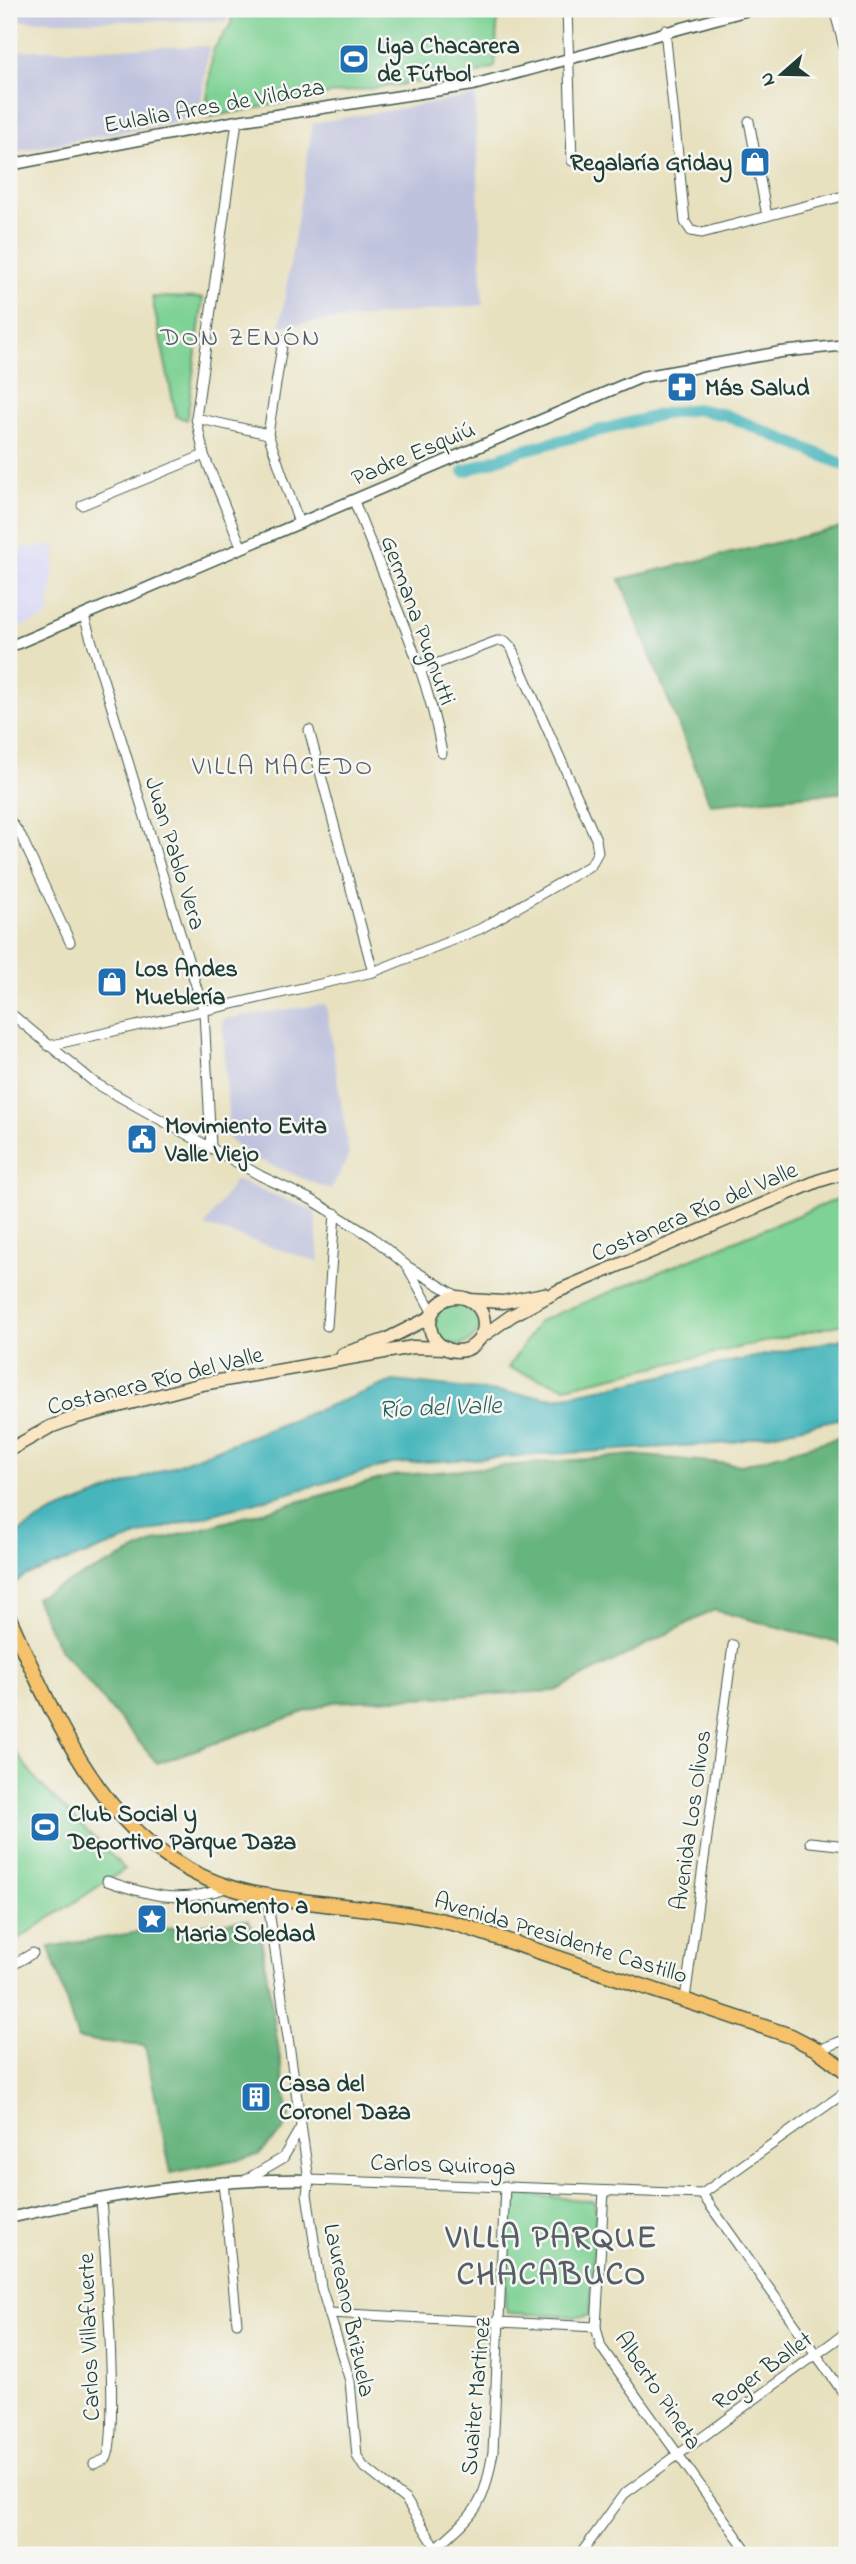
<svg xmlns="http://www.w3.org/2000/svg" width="856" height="2564" viewBox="0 0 856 2564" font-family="'Indie Flower',sans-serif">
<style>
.built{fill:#d7d7f8}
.industrial{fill:#bfc2dd}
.green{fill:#7ed294;stroke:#4e8864;stroke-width:2}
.forest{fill:#66b47e;stroke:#427859;stroke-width:2}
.water{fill:#46b6bc;stroke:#327a78;stroke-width:2}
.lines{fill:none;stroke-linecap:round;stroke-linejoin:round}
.canal{stroke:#46b6bc;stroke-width:12}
.minor-casing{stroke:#3d5649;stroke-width:11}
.tertiary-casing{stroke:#3d5649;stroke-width:13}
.secondary-casing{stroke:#3d5649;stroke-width:15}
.primary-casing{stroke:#3d5649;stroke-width:17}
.minor{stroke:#fff;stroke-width:9}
.tertiary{stroke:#fff;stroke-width:10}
.secondary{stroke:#fbe6c4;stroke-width:12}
.primary{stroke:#f5c16b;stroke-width:14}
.labels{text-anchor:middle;stroke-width:5;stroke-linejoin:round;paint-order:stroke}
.poi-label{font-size:24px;font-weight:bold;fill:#1f3d34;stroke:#f6f6f2;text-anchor:start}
.street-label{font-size:24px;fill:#1f3d34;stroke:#f6f6f2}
.neighbourhood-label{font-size:26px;letter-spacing:2px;fill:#555d65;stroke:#f6f6f2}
.water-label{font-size:26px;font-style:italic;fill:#2b615d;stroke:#f6f6f2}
.district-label{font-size:32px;font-weight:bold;letter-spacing:2px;fill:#555d65;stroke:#f6f6f2}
</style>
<rect width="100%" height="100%" fill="#f6f6f2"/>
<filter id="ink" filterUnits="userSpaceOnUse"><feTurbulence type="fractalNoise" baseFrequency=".0143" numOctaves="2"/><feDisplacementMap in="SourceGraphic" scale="14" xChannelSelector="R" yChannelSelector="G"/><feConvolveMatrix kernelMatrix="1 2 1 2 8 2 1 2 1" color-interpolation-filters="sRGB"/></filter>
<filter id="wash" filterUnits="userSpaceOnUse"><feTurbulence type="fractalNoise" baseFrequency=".00686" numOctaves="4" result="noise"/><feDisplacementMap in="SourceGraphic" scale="28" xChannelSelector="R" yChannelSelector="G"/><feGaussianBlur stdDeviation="1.57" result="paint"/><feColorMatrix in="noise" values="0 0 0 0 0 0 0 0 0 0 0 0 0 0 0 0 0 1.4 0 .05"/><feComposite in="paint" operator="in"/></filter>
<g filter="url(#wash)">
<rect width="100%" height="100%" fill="#e8e1bf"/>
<g class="built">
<path d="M9,260L16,432L9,461Z"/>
<path d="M56,545L48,617L9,631V549Z"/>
</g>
<g class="industrial">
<path d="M9,9H229L227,21H9Z"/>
<path d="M209,46L199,117L9,153V51Z"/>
<path d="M475,96L483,305L280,326L313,123Z"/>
<path d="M326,1004L349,1155L331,1190L252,1157L229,1140L223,1019Z"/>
<path d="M235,1180L315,1211L319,1262L205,1226Z"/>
</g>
<g class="green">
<path d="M233,9H498L495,67L473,75L329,94L205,118L213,50L231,24Z"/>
<path d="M152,297L203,298L187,420L176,416Z"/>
<path d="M847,1195V1323L566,1387L508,1368L539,1321Z"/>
<circle cx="457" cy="1323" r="22"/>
<path d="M9,1744L40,1784L125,1869L9,1945Z"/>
<path d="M520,2194L593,2201L596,2209L590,2314L583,2317L508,2313L505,2305L510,2201Z"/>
</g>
<g class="forest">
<path d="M847,526V792L710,804L620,579Z"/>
<path d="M847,1435V1648L838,1643L714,1610L555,1691L333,1702L157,1763L59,1648L35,1598L157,1541L391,1476L633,1455L742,1465Z"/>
<path d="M248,1920L261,1938L289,2116L283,2131L258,2155L171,2173L145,2046L78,2039L49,1947L157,1929Z"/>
</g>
<path class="water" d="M847,1338V1417L730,1443L392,1464L146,1533L25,1576L9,1587V1538L52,1513L393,1381L556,1398Z"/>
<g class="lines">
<path class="canal" d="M464,471L520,451L663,414L695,409L726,415L847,466"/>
</g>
</g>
<g filter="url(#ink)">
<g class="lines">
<g class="minor-casing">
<g id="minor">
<path d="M567,9L572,161"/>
<path d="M834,9L847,58"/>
<path d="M665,30L685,222L691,231L702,233L847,195"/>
<path d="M237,121L196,418L204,455L241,546"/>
<path d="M749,121L767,216"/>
<path d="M283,340L268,434L299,523"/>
<path d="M196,418L268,434"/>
<path d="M354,501C385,583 427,666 442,753"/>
<path d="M82,505L204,455"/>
<path d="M84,616L204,1012L211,1147"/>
<path d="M309,730L373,972"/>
<path d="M9,819L21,836L70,942"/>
<path d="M9,1012L95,1083L261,1176L312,1200L372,1237L407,1266L459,1297"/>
<path d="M48,1046L373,972L480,929L591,865L598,852L596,839L511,647L505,641H497L420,670"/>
<path d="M408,1268L433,1313"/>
<path d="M327,1326L335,1213"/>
<path d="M810,1842L847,1846"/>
<path d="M107,1881C153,1897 181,1904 229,1887"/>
<path d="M267,1897L301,2125L309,2180L307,2194L321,2287L350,2381L357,2456L363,2466L406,2500L441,2555"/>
<path d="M9,1967L33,1953"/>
<path d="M685,1999L733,1645"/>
<path d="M818,2050L847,2039"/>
<path d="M247,2179L283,2158L301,2127"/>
<path d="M309,2180L702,2194L847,2091"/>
<path d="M223,2182L237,2323"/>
<path d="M604,2191L596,2327L601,2347L750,2555"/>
<path d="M702,2194L847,2398"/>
<path d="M329,2313L596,2327"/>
<path d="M94,2464L106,2459C120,2441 104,2236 101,2200"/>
<path d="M436,2548C478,2511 483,2507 493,2452L505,2186"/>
<path d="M580,2555L624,2494L847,2332"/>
</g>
</g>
<g class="tertiary-casing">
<g id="tertiary">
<path d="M9,165L237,121L473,85L752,9"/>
<path d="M9,647L642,377L781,352L847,345"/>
<path d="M9,2218C106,2195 208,2178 309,2180"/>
</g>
</g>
<g class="secondary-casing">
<g id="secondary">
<circle cx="457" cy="1324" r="27"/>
<path d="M469,1300L503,1302L544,1294"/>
<path d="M480,1338L511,1316L558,1291L818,1181L847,1172"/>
<path d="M343,1354L385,1340L431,1317"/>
<path d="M9,1450L50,1427L77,1417L202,1384L413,1347L446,1348"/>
</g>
</g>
<g class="primary-casing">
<path id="primary" d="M9,1618C64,1739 118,1872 266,1896C331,1907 396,1908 460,1925L791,2036L818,2050L847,2072"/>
</g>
<use href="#minor" class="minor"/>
<use href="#tertiary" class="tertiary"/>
<use href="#secondary" class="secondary"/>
<use href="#primary" class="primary"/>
</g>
</g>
<defs>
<g id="stadium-square" transform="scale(1.575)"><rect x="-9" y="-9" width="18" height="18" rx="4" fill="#1f6fb2" stroke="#f6f6f2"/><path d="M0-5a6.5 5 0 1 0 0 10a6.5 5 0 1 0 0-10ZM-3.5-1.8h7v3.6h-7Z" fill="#fff"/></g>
<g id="shop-square" transform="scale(1.575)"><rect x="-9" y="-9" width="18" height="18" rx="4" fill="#1f6fb2" stroke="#f6f6f2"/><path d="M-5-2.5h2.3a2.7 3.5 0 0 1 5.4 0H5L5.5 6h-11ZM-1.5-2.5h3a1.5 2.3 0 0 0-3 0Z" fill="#fff"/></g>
<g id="pharmacy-square" transform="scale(1.575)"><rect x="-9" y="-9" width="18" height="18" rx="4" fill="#1f6fb2" stroke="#f6f6f2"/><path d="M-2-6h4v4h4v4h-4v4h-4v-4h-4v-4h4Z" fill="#fff"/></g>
<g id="civic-square" transform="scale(1.575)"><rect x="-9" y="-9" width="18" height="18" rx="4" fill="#1f6fb2" stroke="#f6f6f2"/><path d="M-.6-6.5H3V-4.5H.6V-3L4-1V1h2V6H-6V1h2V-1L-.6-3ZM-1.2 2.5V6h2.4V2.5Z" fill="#fff"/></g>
<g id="sight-square" transform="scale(1.575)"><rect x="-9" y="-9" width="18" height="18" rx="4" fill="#1f6fb2" stroke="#f6f6f2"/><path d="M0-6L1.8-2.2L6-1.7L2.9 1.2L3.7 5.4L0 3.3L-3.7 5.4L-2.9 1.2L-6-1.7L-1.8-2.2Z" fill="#fff"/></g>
<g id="building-square" transform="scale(1.575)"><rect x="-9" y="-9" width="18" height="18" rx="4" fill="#1f6fb2" stroke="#f6f6f2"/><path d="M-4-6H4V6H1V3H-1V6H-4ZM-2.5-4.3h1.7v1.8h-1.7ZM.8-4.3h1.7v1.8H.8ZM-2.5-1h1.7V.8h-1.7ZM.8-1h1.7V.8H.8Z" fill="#fff"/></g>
</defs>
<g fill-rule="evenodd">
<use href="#stadium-square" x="354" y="59"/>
<use href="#shop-square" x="755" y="162"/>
<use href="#pharmacy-square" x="682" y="387"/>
<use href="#shop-square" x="112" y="982"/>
<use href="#civic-square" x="142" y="1139"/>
<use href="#stadium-square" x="45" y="1827"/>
<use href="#sight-square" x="152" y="1919"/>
<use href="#building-square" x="256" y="2097"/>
</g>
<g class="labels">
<g class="poi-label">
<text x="377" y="53">Liga Chacarera<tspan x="377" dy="28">de Fútbol</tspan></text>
<text x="732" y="170" text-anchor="end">Regalaría Griday</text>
<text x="705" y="395">Más Salud</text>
<text x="135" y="976">Los Andes<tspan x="135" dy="28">Mueblería</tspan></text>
<text x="165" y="1133">Movimiento Evita<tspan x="165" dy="28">Valle Viejo</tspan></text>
<text x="68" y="1821">Club Social y<tspan x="68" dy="28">Deportivo Parque Daza</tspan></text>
<text x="175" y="1913">Monumento a<tspan x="175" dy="28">Maria Soledad</tspan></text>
<text x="279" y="2091">Casa del<tspan x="279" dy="28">Coronel Daza</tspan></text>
</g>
<g class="street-label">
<text transform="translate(214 105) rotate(-10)" y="8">Eulalia Ares de Vildoza</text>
<text transform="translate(413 453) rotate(-23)" y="8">Padre Esquiú</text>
<text transform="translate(419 620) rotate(70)" y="8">Germana Pugnutti</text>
<text transform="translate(176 853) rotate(73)" y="8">Juan Pablo Vera</text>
<text transform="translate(694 1211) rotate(-23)" y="8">Costanera Río del Valle</text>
<text transform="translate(155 1380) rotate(-14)" y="8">Costanera Río del Valle</text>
<text transform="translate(690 1820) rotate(-82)" y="8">Avenida Los Olivos</text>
<text transform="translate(561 1937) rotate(17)" y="8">Avenida Presidente Castillo</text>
<text transform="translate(443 2164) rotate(2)" y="8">Carlos Quiroga</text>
<text transform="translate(350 2310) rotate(78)" y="8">Laureano Brizuela</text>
<text transform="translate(88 2337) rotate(-92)" y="8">Carlos Villafuerte</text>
<text transform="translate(762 2370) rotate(-36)" y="8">Roger Ballet</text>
<text transform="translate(659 2390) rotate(56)" y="8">Alberto Pineta</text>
<text transform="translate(475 2396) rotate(-85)" y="8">Suaiter Martinez</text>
</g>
<g class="neighbourhood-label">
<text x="241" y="345">DON ZENÓN</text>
<text x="283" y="774">VILLA MACEDO</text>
</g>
<g class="water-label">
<text transform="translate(440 1406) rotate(-2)" y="9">Río del Valle</text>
</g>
<g class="district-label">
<text x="552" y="2247">VILLA PARQUE<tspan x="552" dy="37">CHACABUCO</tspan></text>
</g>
</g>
<rect width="856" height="2564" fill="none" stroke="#f6f6f2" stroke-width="35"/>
<g transform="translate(782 74) rotate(250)" stroke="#f6f6f2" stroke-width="5" paint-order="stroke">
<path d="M0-5L12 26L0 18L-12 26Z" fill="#1f3d34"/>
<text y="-10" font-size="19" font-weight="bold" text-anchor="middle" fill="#1f3d34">N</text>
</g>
</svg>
